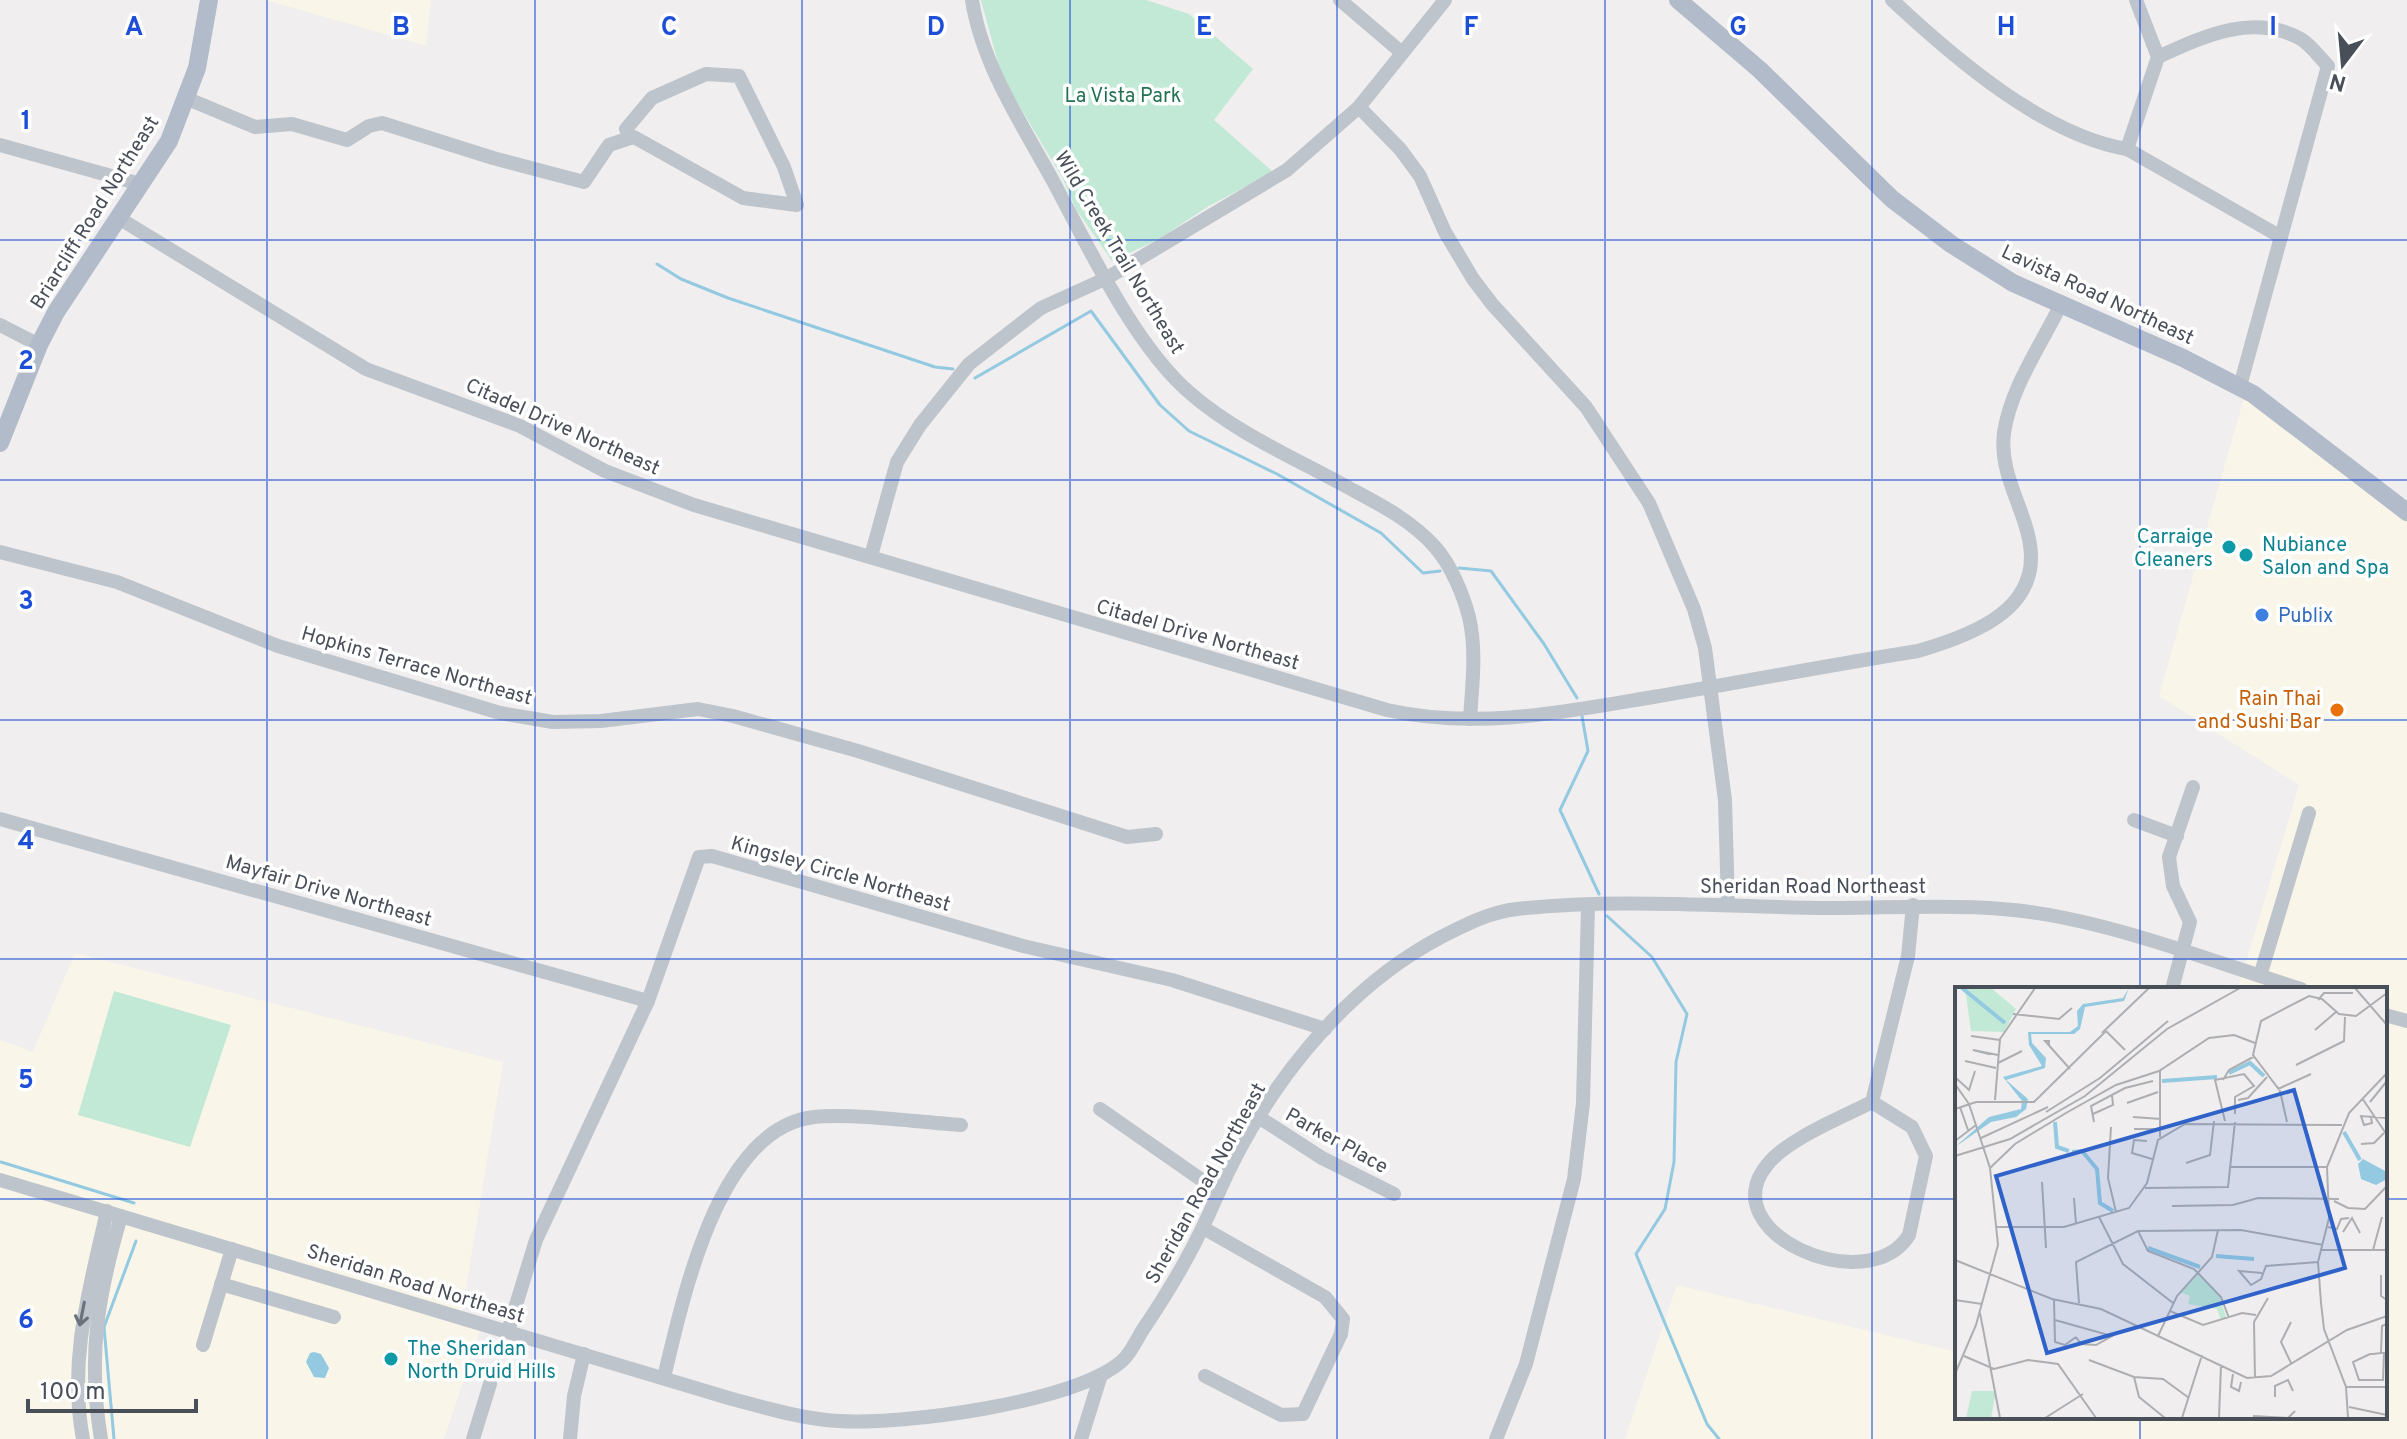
<svg xmlns="http://www.w3.org/2000/svg" width="2407" height="1439" viewBox="0 0 2407 1439" font-family="Overpass,sans-serif">
<style>
.commercial{fill:#f9f6e9}
.green{fill:#c1e9d5}
.water{fill:#93c9e1}
.lines{fill:none;stroke-linecap:round;stroke-linejoin:round}
.stream{stroke:#93c9e1;stroke-width:3}
.minor{stroke:#bec4cb;stroke-width:14}
.major{stroke:#b1bbca;stroke-width:18}
.oneway{stroke:#6b727b}
.grid{fill:none;stroke:#1d4ed8;stroke-width:2;stroke-opacity:0.55}
.culture-dot{fill:#0f9aa8;stroke:#fff;stroke-width:3}
.shop-dot{fill:#3f7fe0;stroke:#fff;stroke-width:3}
.food-dot{fill:#e8710a;stroke:#fff;stroke-width:3}
.labels{text-anchor:middle;stroke-width:7;stroke-linejoin:round;paint-order:stroke}
.park-label{font-size:20px;fill:#227152;stroke:#fff}
.street-label{font-size:20px;fill:#484f59;stroke:#fff}
.culture-label{font-size:20px;fill:#0d838f;stroke:#fff;text-anchor:start}
.shop-label{font-size:20px;fill:#366cbe;stroke:#fff;text-anchor:start}
.food-label{font-size:20px;fill:#c56008;stroke:#fff;text-anchor:end}
.inset-river{fill:none;stroke:#93c9e1;stroke-width:4}
.inset-road{fill:none;stroke:#adaeb2;stroke-width:2}
.view{fill:#2f63ca;fill-opacity:0.15;stroke:#2f63ca;stroke-width:4}
.inset-edge{fill:none;stroke:#484f59;stroke-width:4}
.grid-label{font-size:26px;text-anchor:middle;font-weight:bold;fill:#1d4ed8;stroke:#fff;stroke-width:7;stroke-linejoin:round;paint-order:stroke}
</style>
<rect width="100%" height="100%" fill="#f0eeee"/>
<g class="commercial">
<path d="M265,0H431L426,46L374,31Z"/>
<path d="M2244,398L2312,439L2407,521V1439H1625L1677,1285L1957,1352V1417H2385V989H2238L2299,785L2159,696Z"/>
<path d="M75,953L503,1062L461,1318L482,1325L444,1439H0V1040L33,1052Z"/>
</g>
<g class="green">
<path d="M981,0H1146L1189,14L1253,69L1214,120L1273,172L1207,207L1159,239L1112,261L1076,209L1062,177L1009,89L1000,70Z"/>
<path d="M114,991L231,1025L190,1147L78,1115Z"/>
</g>
<path class="water" d="M314,1352L321,1354L329,1368L325,1378L314,1377L306,1362L310,1353Z"/>
<g class="lines">
<g class="stream">
<path d="M657,264L681,279L728,298L935,367L953,369"/>
<path d="M975,378L1091,311L1160,405L1189,431L1277,474L1381,533L1423,573L1440,571"/>
<path d="M1459,568L1491,571L1544,644L1577,698"/>
<path d="M1582,716L1588,751L1560,810L1599,894"/>
<path d="M1607,916L1652,957L1687,1014L1676,1062L1674,1162L1665,1209L1636,1254L1707,1424L1719,1439"/>
<path d="M1,1162L134,1203"/>
<path d="M114,1439L104,1327L136,1241"/>
</g>
<g class="minor">
<path d="M972,0C982,65 1022,124 1053,181C1088,246 1134,345 1190,393C1237,434 1297,459 1351,489C1381,505 1412,521 1435,547C1451,565 1463,594 1469,617C1477,651 1472,686 1470,719"/>
<path d="M1340,0L1401,52"/>
<path d="M1892,0C1953,57 2043,135 2127,149L2281,237"/>
<path d="M2158,57C2202,37 2253,12 2301,39C2311,45 2320,58 2328,66L2240,386"/>
<path d="M706,74L739,76L784,167L797,205L743,198L634,137L630,138L626,129L652,98Z"/>
<path d="M188,99L255,127L292,124L347,140L369,126L382,123L493,158L584,182L609,145L630,138"/>
<path d="M1359,107L1400,149L1420,176L1445,232L1473,279L1492,304L1586,407L1649,503L1694,609L1705,648L1725,800L1728,905"/>
<path d="M0,145L140,184"/>
<path d="M2127,149L2158,57L2136,0"/>
<path d="M117,217L366,369L520,426L605,471L694,505L1387,710C1477,730 1564,712 1653,697C1742,682 1830,665 1918,651C1973,635 2044,609 2029,539C2022,504 1999,472 2004,433C2010,389 2041,345 2060,306"/>
<path d="M0,325L39,345"/>
<path d="M0,552L117,582L278,646L500,713L553,722L601,721L698,709L733,716L858,751L1127,837L1156,834"/>
<path d="M871,556L897,462L920,425L969,364L1041,308L1107,278L1287,170L1359,107L1445,0"/>
<path d="M0,819L648,1001"/>
<path d="M2134,820L2177,836"/>
<path d="M2260,976L2309,813"/>
<path d="M2172,989L2190,922L2173,886L2169,857L2193,787"/>
<path d="M2385,1015L2407,1021"/>
<path d="M1872,1102L1912,1127L1926,1156L1909,1235C1868,1301 1711,1233 1767,1165C1787,1139 1843,1117 1872,1102Z"/>
<path d="M1872,1102L1908,956L1913,905"/>
<path d="M1100,1109L1219,1192"/>
<path d="M1260,1118L1322,1158L1394,1194"/>
<path d="M0,1180L732,1399C766,1408 803,1419 839,1421C903,1425 1074,1403 1122,1361C1130,1354 1136,1341 1142,1331C1173,1285 1195,1247 1217,1196C1262,1093 1339,991 1441,937C1465,925 1489,912 1517,909C1619,898 1725,907 1828,908C1907,908 1987,901 2065,918C2144,934 2223,965 2301,989"/>
<path d="M1205,1229L1325,1297L1343,1319L1341,1334L1303,1414L1281,1415L1205,1376"/>
<path d="M221,1284L334,1317"/>
<path d="M508,1331L536,1240L648,1001L699,857L712,856L1023,946L1172,980L1325,1029"/>
<path d="M203,1345L232,1249"/>
<path d="M664,1377C683,1300 717,1128 814,1117C854,1113 919,1122 961,1125"/>
<path d="M83,1439C68,1359 90,1288 107,1211"/>
<path d="M101,1439C87,1356 98,1295 121,1216"/>
<path d="M473,1439L490,1384"/>
<path d="M570,1439L574,1396L584,1354"/>
<path d="M1081,1439L1101,1375"/>
<path d="M1496,1439L1526,1364L1574,1179L1583,1103L1588,906"/>
</g>
<g class="major">
<path d="M1678,0L1760,70L1892,199L1951,244L2013,283L2183,358L2253,394L2407,512"/>
<path d="M0,443L39,345L56,312L169,141L197,68L209,0"/>
</g>
</g>
<defs><path id="oneway-shaft" d="M-6 0H5M1.5-3L5.5 0L1.5 3" fill="none" stroke-width="1.6" stroke-linecap="round" stroke-linejoin="round" transform="scale(2)"/></defs>
<use class="oneway" href="#oneway-shaft" transform="translate(82 1314) rotate(101)"/>
<path class="grid" d="M267,0V1439M535,0V1439M802,0V1439M1070,0V1439M1337,0V1439M1605,0V1439M1872,0V1439M2140,0V989M0,240H2407M0,480H2407M0,720H2407M0,959H2407M0,1199H1957M2385,1199H2407M2140,1417V1439"/>
<g class="culture-dot">
<circle cx="2229" cy="547" r="8"/>
<circle cx="2246" cy="555" r="8"/>
<circle cx="391" cy="1359" r="8"/>
</g>
<circle class="shop-dot" cx="2262" cy="615" r="8"/>
<circle class="food-dot" cx="2337" cy="710" r="8"/>
<g class="labels">
<g class="park-label">
<text x="1123" y="102">La Vista Park</text>
</g>
<g class="street-label">
<text transform="translate(94 212) rotate(-58)" y="7">Briarcliff Road Northeast</text>
<text transform="translate(1120 252) rotate(59)" y="7">Wild Creek Trail Northeast</text>
<text transform="translate(2098 294) rotate(25)" y="7">Lavista Road Northeast</text>
<text transform="translate(563 426) rotate(24)" y="7">Citadel Drive Northeast</text>
<text transform="translate(1198 634) rotate(16)" y="7">Citadel Drive Northeast</text>
<text transform="translate(417 665) rotate(16)" y="7">Hopkins Terrace Northeast</text>
<text transform="translate(841 873) rotate(16)" y="7">Kingsley Circle Northeast</text>
<text x="1813" y="893">Sheridan Road Northeast</text>
<text transform="translate(329 890) rotate(16)" y="7">Mayfair Drive Northeast</text>
<text transform="translate(1337 1140) rotate(29)" y="7">Parker Place</text>
<text transform="translate(1205 1183) rotate(-61)" y="7">Sheridan Road Northeast</text>
<text transform="translate(416 1283) rotate(17)" y="7">Sheridan Road Northeast</text>
</g>
<g class="culture-label">
<text x="2213" y="543" text-anchor="end">Carraige<tspan x="2213" dy="23">Cleaners</tspan></text>
<text x="2262" y="551">Nubiance<tspan x="2262" dy="23">Salon and Spa</tspan></text>
<text x="407" y="1355">The Sheridan<tspan x="407" dy="23">North Druid Hills</tspan></text>
</g>
<g class="shop-label">
<text x="2278" y="622">Publix</text>
</g>
<g class="food-label">
<text x="2321" y="705">Rain Thai<tspan x="2321" dy="23">and Sushi Bar</tspan></text>
</g>
</g>
<g transform="translate(1955 987)">
<rect width="432" height="432" fill="#f0eeee"/>
<path d="M10,1H36L61,22L49,45L16,44ZM243,288L264,308L271,330L266,333L262,322L233,317L235,309L226,305ZM17,404H41L36,431H11Z" fill="#c1e9d5"/>
<path d="M174,1L169,14L130,20L125,42L119,47H76L77,56L91,71L90,81L51,93L73,112L71,122L61,130L36,135L0,160L34,130L66,122L67,114L48,90L87,79L74,58L73,45H115L123,39L122,24L128,17L168,11ZM408,172L432,185V192L421,198L406,192L403,177Z" fill="#93c9e1"/>
<path class="inset-river" d="M7,1L50,36M274,86L295,76L309,89M207,94L262,90M100,135L102,160L114,164M389,145L405,173M117,165L127,164L142,182L145,216L158,224M193,261L245,280M261,269L299,272"/>
<path class="inset-road" d="M400,1L432,38M363,13L369,6H398M58,27L104,32L117,21M360,43L381,25M151,44L170,63M147,46L194,1M16,49L45,53M94,58V54H90L115,82M34,67L18,63L43,68M10,74L41,81M43,76L67,64M341,78L389,54L390,30M0,90L14,103L20,84M268,93L274,83L300,69M0,97L14,117M323,102L356,87M407,111L432,148M40,113L45,52L80,1M283,113L293,111L312,90M415,115L432,94M172,116L203,105M5,120L13,143M0,122L21,115H79L151,44M91,125L145,91L213,34M138,127L158,118L157,108M178,130L206,132M416,131L417,136L409,138L406,129L432,131M270,134L260,93L289,87L299,99L280,110V127M139,135L136,119L170,101L198,94M332,135L325,104L298,68L306,34L354,9L367,12L384,27L401,29L432,6M156,140L153,191L161,225M179,142H205M205,150V84M26,151L93,120M0,154L21,138M192,154L179,153L177,166L197,172M406,157L419,156L429,146M0,169L55,152L130,109L212,42L285,1M231,176L255,168L259,134M274,180H372M35,181L60,157L111,126L161,98L204,84L254,51L279,48L300,56M87,195L91,261M190,201L273,200L280,135M119,211L121,237M379,214L393,221L410,222L432,199M217,219L278,218L303,211L384,212M144,230L168,277L218,316M42,240H109L174,221L192,196L203,153L230,137L387,138M373,240L382,242L386,232L394,231M183,244L193,264L239,282L266,310L274,331M388,245L397,231L405,246M366,263H432M418,263L427,230M0,273L97,312L146,322L292,391L316,389L392,343L432,329M307,286L284,284L296,298L306,292L311,279L363,275M426,288V309L432,313M0,313L27,317M99,313L100,355L110,358L121,350M124,316L121,275L183,244L286,243L368,258M215,324L248,338L287,326L301,328M25,326L45,431M100,333L157,349L141,358L126,357L121,350M203,349L222,309L257,270L263,243M426,366L427,339L432,337M429,366L428,393H404L398,375L415,367H418L426,366H432M9,369L39,382L73,373L103,377L141,431M134,373L179,390L208,392L234,411M336,376L326,355L336,335M0,387L21,338L43,258L35,181L14,117M278,387L276,400L284,404L286,395M179,390L184,410L210,431M300,391L299,335L313,311M391,400H432M320,410V399L333,393L338,404M394,420L432,428M298,429L333,431L340,424M90,431L128,407M227,431L247,368M264,431L266,378M393,431L391,400L369,342L366,316L363,275L374,231L372,180L394,126L432,86"/>
<path class="view" d="M339,103L390,281L92,366L41,189Z"/>
<rect width="432" height="432" class="inset-edge"/>
</g>
<g class="grid-label">
<text x="134" y="35">A</text>
<text x="401" y="35">B</text>
<text x="669" y="35">C</text>
<text x="936" y="35">D</text>
<text x="1204" y="35">E</text>
<text x="1471" y="35">F</text>
<text x="1738" y="35">G</text>
<text x="2006" y="35">H</text>
<text x="2273" y="35">I</text>
<text x="26" y="129">1</text>
<text x="26" y="369">2</text>
<text x="26" y="609">3</text>
<text x="26" y="849">4</text>
<text x="26" y="1088">5</text>
<text x="26" y="1328">6</text>
</g>
<g transform="translate(2343 64) rotate(196)" stroke="#ffffff" stroke-width="6" paint-order="stroke">
<path d="M0-6L14 30L0 20L-14 30Z" fill="#484f59"/>
<text y="-12" font-size="22" font-weight="bold" text-anchor="middle" fill="#484f59">N</text>
</g>
<path d="M28 1399v12h168v-12" fill="none" stroke="#484f59" stroke-width="4"/>
<text x="40" y="1399" font-size="24" fill="#484f59" stroke="#ffffff" stroke-width="6" paint-order="stroke">100 m</text>
</svg>
